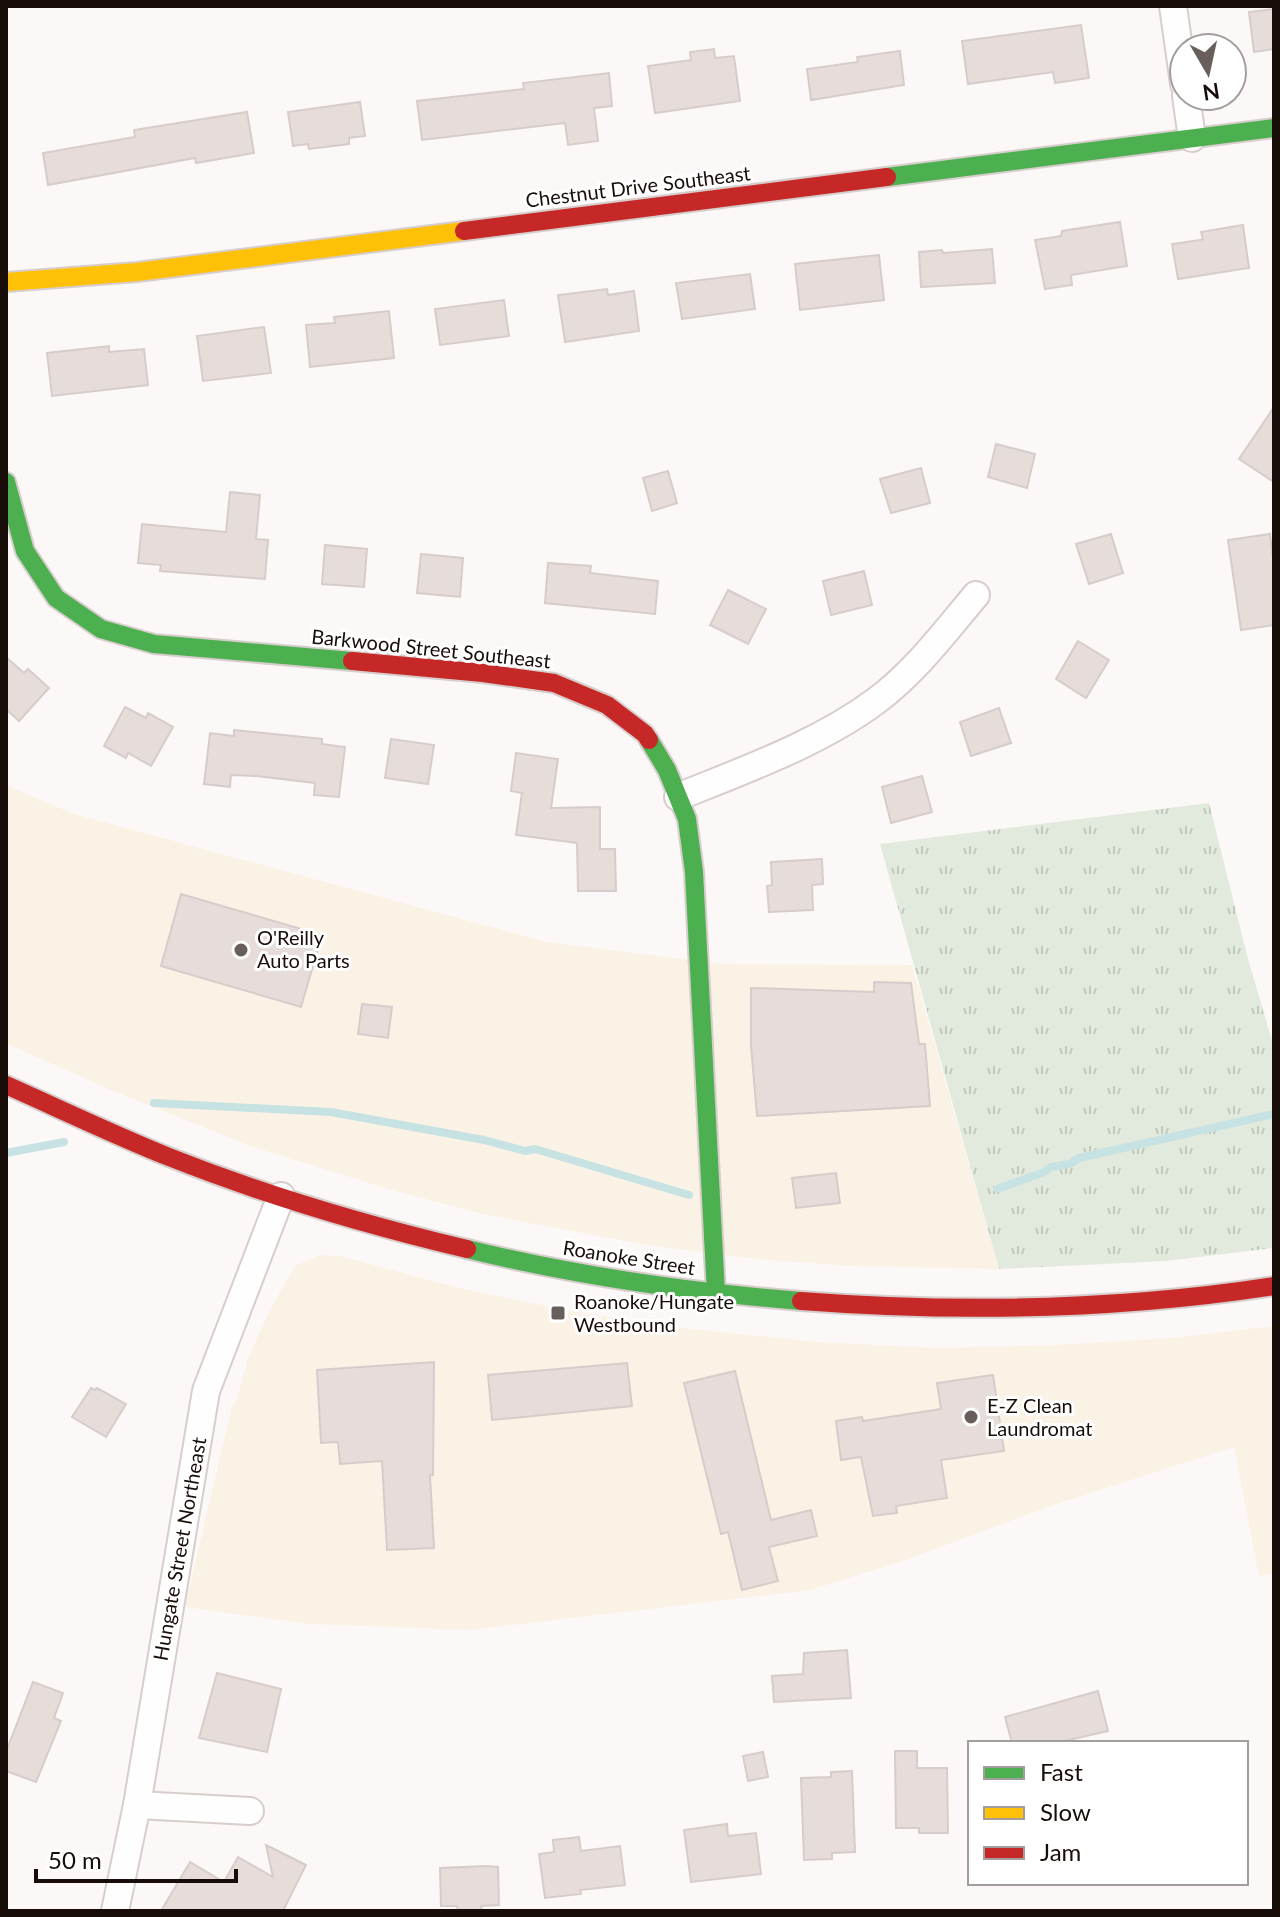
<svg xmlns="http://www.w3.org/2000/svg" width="1280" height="1917" viewBox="0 0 1280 1917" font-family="Lato,sans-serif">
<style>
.commercial{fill:#fbf2e6}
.grass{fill:url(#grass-tufts)}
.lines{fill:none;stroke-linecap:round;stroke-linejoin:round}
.stream{stroke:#c6e2e2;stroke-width:8}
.building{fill:#e6ddda;stroke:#d6cdca;stroke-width:2}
.street-casing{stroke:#d7cecc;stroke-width:30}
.fast-casing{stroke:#d7cecc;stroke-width:22}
.slow-casing{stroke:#d7cecc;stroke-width:22}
.jam-casing{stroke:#d7cecc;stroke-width:22}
.street{stroke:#fffefe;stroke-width:26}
.fast{stroke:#4caf50;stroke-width:18}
.slow{stroke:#ffc107;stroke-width:18}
.jam{stroke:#c62828;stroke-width:18}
.poi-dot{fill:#685f5c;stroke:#fff;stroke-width:3}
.labels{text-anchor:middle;stroke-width:6;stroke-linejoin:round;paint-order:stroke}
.street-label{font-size:20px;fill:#190d09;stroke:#fff}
.poi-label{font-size:20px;fill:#190d09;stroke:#fff;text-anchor:start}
</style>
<defs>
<pattern id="grass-tufts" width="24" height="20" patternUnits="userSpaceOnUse" patternTransform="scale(2)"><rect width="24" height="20" fill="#e2eadd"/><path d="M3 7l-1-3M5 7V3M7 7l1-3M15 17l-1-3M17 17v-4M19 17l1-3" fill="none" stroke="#c1c8bc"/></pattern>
</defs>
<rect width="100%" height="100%" fill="#fcf8f7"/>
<g class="commercial">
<path d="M6,785L74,814L547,942L723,964L912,965L999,1269L850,1266L765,1260L647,1245L482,1214L392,1190L253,1147L113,1091L6,1043Z"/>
<path d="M320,1255L340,1256L459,1288L566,1310L664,1326L818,1342L938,1348L1055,1345L1171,1338L1274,1326V1573L1259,1576L1234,1447L1056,1504L900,1562L810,1590L470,1630L310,1624L185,1607L231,1410L234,1402H236L248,1358L271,1308L295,1266Z"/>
</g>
<path class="grass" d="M1209,803L1248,959L1274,1047V1248L1166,1261L999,1269L880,844Z"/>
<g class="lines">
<g class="stream">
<path d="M154,1103L331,1112L484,1140L525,1151L535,1149L689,1195"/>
<path d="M6,1153L64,1142"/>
<path d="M997,1189L1042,1173L1051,1167L1070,1164L1079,1158L1274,1114"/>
</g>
</g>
<g class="building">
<path d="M1274,9V49L1254,52L1249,12Z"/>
<path d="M1081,25L1089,78L1055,83L1053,72L968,84L962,41Z"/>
<path d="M714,49L715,58L734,56L740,101L655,113L648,66L691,60L690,52Z"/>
<path d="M900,51L904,85L811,100L807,69L858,62L857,57Z"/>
<path d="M609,73L612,106L594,108L598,141L568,145L565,123L422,140L417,101L524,89L523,83Z"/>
<path d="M360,102L365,136L349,138V144L309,149L308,144L293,146L288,112Z"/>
<path d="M247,112L254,153L196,163L195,158L48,185L43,153L135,137L134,130Z"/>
<path d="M1120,222L1127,266L1071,275L1072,285L1045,289L1035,240L1061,236L1062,231Z"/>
<path d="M1243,225L1249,268L1178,279L1172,244L1200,240L1203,239L1201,232Z"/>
<path d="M992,249L995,283L921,287L919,252L942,250L943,253Z"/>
<path d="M879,255L884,300L800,310L795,264Z"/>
<path d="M750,274L755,309L682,319L676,283Z"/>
<path d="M607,289L608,295L634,291L639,331L565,342L558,295Z"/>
<path d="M504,300L509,336L440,345L435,309Z"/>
<path d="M389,311L394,358L310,367L306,325L335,323L334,317Z"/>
<path d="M264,327L271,373L203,381L197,336Z"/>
<path d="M109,346V352L144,349L148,385L52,396L47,353Z"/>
<path d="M1274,407V482L1239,459Z"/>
<path d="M996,444L1035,454L1027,488L988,477Z"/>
<path d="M921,468L930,503L891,513L880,479Z"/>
<path d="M668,471L677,503L652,511L643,478Z"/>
<path d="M230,492L260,495L256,539L268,540L265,579L160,571L161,565L138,563L142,524L226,532Z"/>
<path d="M1111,534L1123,573L1089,584L1076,544Z"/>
<path d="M1270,534L1274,567V625L1241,630L1228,540Z"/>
<path d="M325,545L367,549L364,587L322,584Z"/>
<path d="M421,554L463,558L460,597L417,593Z"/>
<path d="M548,563L591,566L590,573L658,581L655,614L545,603Z"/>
<path d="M864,571L872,605L831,615L823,581Z"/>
<path d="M728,590L766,609L748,644L710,625Z"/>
<path d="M1078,641L1109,660L1086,698L1056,679Z"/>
<path d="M6,657L24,673L28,669L49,688L19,721L6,709Z"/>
<path d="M125,707L146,718L148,713L173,727L151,766L128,753L126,758L104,746Z"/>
<path d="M999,708L1011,743L971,756L960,722Z"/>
<path d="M234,730L322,739V744L345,747L339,797L314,795L315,783L256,776L231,775L230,787L204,784L210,733L234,736Z"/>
<path d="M391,739L434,745L428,784L385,778Z"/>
<path d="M516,753L558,759L551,808L600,807V849H615L616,891H578L577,843L516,835L522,793L511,791Z"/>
<path d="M922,776L932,812L891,823L882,787Z"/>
<path d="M822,859L823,884L812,885L813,910L769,912L767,886L772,885L771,862Z"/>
<path d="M181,894L322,935L301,1007L161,966Z"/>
<path d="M874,982L911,983L919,1044H925L930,1106L757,1116L751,1045V988L874,992Z"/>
<path d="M362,1004L392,1007L388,1038L358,1034Z"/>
<path d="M836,1173L840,1203L796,1208L792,1178Z"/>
<path d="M434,1362L433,1475H430L434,1548L387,1550L382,1461L340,1464L338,1442L321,1443L317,1370Z"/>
<path d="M627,1363L632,1406L492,1420L488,1375Z"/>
<path d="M735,1371L771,1520L811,1510L817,1536L769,1547L778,1581L742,1590L728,1532L721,1534L684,1383Z"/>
<path d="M993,1375L1004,1451L941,1460L947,1498L896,1506L897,1513L873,1516L861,1457L841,1460L836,1421L862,1417L863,1421L941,1409L937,1383Z"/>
<path d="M91,1388L95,1390L97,1388L126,1404L106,1437L72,1417Z"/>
<path d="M847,1650L851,1698L774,1702L772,1676L803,1674L804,1653Z"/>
<path d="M217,1673L281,1689L267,1752L199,1738Z"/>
<path d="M33,1682L63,1693L54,1718L61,1721L36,1782L6,1771V1752Z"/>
<path d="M1098,1691L1108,1731L1056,1743H1012L1005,1717Z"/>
<path d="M895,1751H917V1768H947L948,1833H919V1828H896Z"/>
<path d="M763,1752L768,1777L748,1781L743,1756Z"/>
<path d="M852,1771L855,1852L832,1853V1859L804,1860L801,1778L831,1777V1772Z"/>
<path d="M727,1824L728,1836L756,1833L761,1874L691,1882L684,1830Z"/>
<path d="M579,1837L581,1851L620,1846L625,1885L580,1890L581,1894L545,1898L539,1854L554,1852L553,1840Z"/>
<path d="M266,1845L306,1865L283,1911H161L190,1862L224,1882L238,1857L273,1877Z"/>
<path d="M486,1866L498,1867L499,1905L481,1906L482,1911H458L457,1906H441L440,1868Z"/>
</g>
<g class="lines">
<g class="street-casing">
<g id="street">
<path d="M1173,6L1184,84"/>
<path d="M1186,96L1192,138"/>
<path d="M678,797C744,770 818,744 876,701C915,672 945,632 976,595"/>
<path d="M137,1805L250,1811"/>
<path d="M115,1911L137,1805L206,1391L281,1196"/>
</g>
</g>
<g class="fast-casing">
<g id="fast">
<path d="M887,177L1274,128"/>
<path d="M6,482L25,551L56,598L101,629L154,644L352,661"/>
<path d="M649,740L667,770L687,819L694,872L716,1294"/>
<path d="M467,1249C577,1276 689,1292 801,1301"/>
</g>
</g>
<g class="slow-casing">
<path id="slow" d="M6,282L137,272L464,231"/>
</g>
<g class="jam-casing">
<g id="jam">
<path d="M464,231L887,177"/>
<path d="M352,661L483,673L554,683L607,705L645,734L649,740"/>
<path d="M6,1085C60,1109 114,1135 169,1157C265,1195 366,1225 467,1249"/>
<path d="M801,1301C959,1313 1118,1310 1274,1286"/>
</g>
</g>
<use href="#street" class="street"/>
<use href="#fast" class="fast"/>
<use href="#slow" class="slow"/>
<use href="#jam" class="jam"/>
</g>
<g class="poi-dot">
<circle cx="241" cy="950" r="8"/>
<rect x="550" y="1305" width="16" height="16" rx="4"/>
<circle cx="971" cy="1417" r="8"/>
</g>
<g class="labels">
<g class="street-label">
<text transform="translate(638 187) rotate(-7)" y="7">Chestnut Drive Southeast</text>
<text transform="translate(431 649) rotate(6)" y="7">Barkwood Street Southeast</text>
<text transform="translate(629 1258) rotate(9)" y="7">Roanoke Street</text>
<text transform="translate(180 1549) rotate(-80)" y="7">Hungate Street Northeast</text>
</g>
<g class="poi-label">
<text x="257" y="945">O'Reilly<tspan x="257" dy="23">Auto Parts</tspan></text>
<text x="574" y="1309">Roanoke/Hungate<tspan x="574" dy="23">Westbound</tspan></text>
<text x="987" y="1413">E-Z Clean<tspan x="987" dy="23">Laundromat</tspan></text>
</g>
</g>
<rect width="1280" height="1917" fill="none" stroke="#190d09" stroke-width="16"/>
<rect x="968" y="1741" width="280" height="144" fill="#ffffff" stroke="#a39e9d" stroke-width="2"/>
<rect x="984" y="1767" width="40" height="12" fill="#4caf50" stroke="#a39e9d" stroke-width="2"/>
<text x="1040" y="1781" font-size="24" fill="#190d09">Fast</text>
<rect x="984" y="1807" width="40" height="12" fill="#ffc107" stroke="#a39e9d" stroke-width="2"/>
<text x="1040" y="1821" font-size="24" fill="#190d09">Slow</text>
<rect x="984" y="1847" width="40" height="12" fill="#c62828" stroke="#a39e9d" stroke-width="2"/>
<text x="1040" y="1861" font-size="24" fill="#190d09">Jam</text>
<g transform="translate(1208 72) rotate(171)"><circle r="38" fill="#ffffff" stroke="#a39e9d" stroke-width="2"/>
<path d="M0-6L14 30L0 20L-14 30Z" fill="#685f5c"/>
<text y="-12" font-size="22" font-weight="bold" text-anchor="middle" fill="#190d09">N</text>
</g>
<path d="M36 1869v12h200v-12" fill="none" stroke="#190d09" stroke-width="4"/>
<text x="48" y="1869" font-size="24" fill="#190d09" stroke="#ffffff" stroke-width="6" paint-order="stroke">50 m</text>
</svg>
